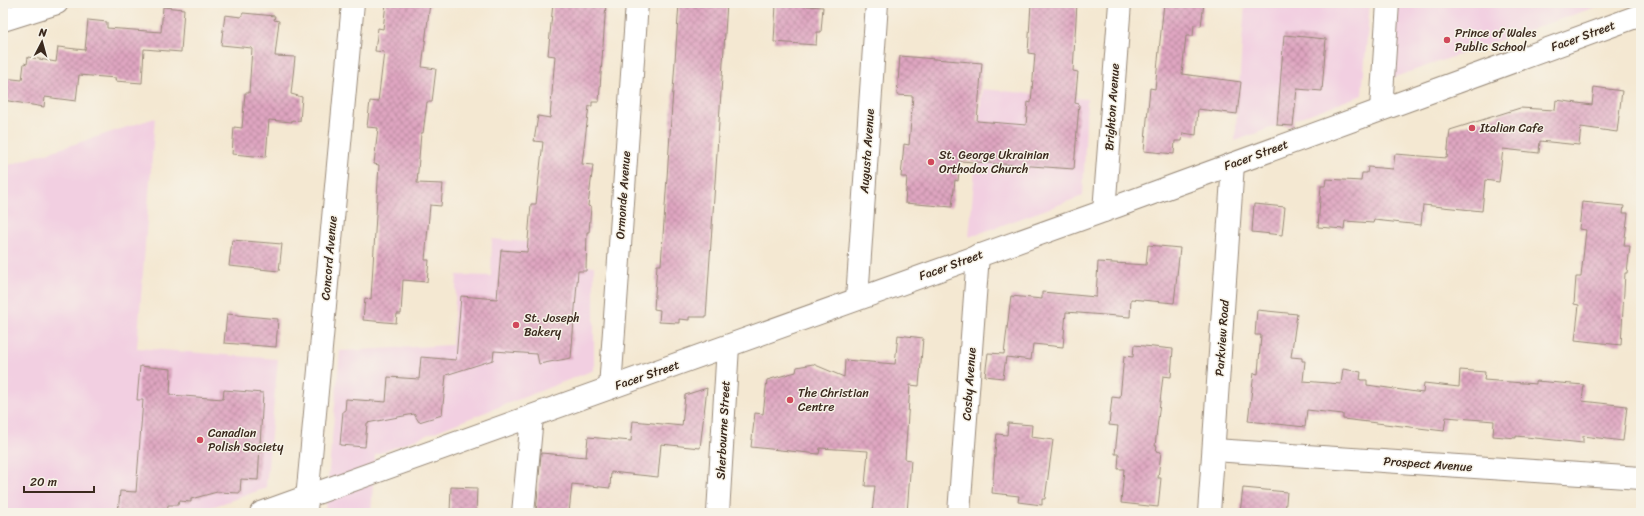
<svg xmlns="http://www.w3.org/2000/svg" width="1644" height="516" viewBox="0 0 1644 516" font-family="Sriracha,sans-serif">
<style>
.built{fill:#f2cfe1}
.building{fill:url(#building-cross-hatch)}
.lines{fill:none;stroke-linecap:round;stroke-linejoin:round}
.street-casing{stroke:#988978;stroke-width:24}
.street{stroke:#fff;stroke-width:22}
.poi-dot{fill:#d1495b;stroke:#f7f3e8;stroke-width:1.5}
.labels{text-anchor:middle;stroke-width:3;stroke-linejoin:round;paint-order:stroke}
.poi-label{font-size:12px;fill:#3b2a1e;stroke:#f7f3e8;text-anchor:start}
.street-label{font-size:12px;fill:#3b2a1e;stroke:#f7f3e8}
</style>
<defs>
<pattern id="building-cross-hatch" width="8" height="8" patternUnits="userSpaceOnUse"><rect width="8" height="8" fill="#dfa6c1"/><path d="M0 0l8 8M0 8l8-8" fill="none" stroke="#b6879c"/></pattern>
</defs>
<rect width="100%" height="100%" fill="#f7f3e8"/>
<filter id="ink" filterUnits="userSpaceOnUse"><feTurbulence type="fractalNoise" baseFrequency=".025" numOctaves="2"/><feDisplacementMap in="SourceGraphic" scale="8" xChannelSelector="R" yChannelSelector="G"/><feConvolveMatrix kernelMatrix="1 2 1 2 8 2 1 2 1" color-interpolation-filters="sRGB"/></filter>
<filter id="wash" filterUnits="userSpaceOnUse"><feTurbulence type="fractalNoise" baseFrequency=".012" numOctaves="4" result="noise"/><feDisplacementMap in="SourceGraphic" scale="16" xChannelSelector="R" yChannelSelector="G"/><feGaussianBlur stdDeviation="0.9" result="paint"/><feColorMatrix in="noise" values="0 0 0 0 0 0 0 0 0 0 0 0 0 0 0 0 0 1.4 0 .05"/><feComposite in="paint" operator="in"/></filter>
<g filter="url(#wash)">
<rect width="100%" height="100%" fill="#f4e8d2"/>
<g class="built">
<path d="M1245,3H1370L1362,95L1235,141Z"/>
<path d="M1397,3H1607L1392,78Z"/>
<path d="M982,89L1087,99L1083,196L969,237Z"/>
<path d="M155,118L137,348L278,359L266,488L195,513H3V167Z"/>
<path d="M492,239L539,243V265L594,266V370L375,455L371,513H325L340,351L452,345L457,275L491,276Z"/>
</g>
<g id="blocks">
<g class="building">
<path d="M386,3H430L422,67L436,69L432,102H427L423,133H421L417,183L443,184L441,206L430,205L425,260H429L427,282L403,280L401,314H397L396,323L363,320L365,298L371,299L379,165L374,164L378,128L367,127L370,101L378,102L384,52L375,51L378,28L383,29Z"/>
<path d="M553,3H606L599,102H592V106H589L582,164L593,165L588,206L591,207L589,232H587L586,271H578L571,358L539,364L537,354L494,351L493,360L446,375L442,415L419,422L414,414L367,423L365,447L340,445L343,411H345L346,399L386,402L388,377L419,379L421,357L456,360L461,296L497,299L501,250L527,252L531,204H536L543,142L534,141L538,116L550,118L555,56L548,55Z"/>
<path d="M679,3H727L706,317H689V320L679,319V323L659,322L660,310L654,309L657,265H661Z"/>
<path d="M1031,3H1077L1073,71L1078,72L1075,103L1079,104L1074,169L960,161L958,181L955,180L952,207L905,203L907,177H901L904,144L909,145L913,96L897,95L900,56L982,63L977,121L1026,125L1028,102L1031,103L1035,54L1028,53Z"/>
<path d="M1164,3H1204L1201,26L1194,25L1193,36H1186L1182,74L1241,82L1237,114L1198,109L1196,135L1183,133L1182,141H1175L1174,154L1144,151L1150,88L1155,89Z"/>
<path d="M776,4L823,7L821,32H817L816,45L774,42Z"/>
<path d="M163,7L184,9L181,52L144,49L142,83L115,81L116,78L79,75L76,101L45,97L44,107L3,100V78L22,80L24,63L27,64L28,57L56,62L58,47L85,50L88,20L107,22V28L161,32Z"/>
<path d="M243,13L275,16L274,20L279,21L275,56L295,57L291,94L302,97L300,121L292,120V122L269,120L266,157L232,154L234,127L242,128L245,93H249L252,48L221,45L225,15L241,17Z"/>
<path d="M1284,35L1326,39L1322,91L1297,89L1293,126L1277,125Z"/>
<path d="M1594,87L1622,91L1617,132L1581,127L1579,145L1540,141L1539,153L1503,149L1499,182L1485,180L1482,211L1423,205L1421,225L1374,220L1373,223L1345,221L1344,229L1318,227L1321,186H1325L1326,179L1361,181L1362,173H1367L1368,167L1393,169L1395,154L1447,158L1450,130L1520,108L1555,110L1556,100L1592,105Z"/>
<path d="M1582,202L1624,206L1623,213H1628L1624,246H1630L1627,273H1625L1621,345L1575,340L1579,305L1574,304L1576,277H1581L1586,230L1579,229Z"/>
<path d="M1254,204L1285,207L1282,235L1252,232Z"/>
<path d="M232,240L282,244L279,271L229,266Z"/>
<path d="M1148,245L1180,248L1174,303L1131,299L1130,317L1066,312L1063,347L1033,344L1031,360L1006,357L1003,378L985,376L988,353L1004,354L1011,296L1042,299V292L1096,297L1098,262L1146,265Z"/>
<path d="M1257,310L1297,314L1291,357L1302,358V361H1305L1303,381L1341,384L1343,369L1361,372L1360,380H1367V385L1423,393L1424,383L1459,387L1460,370L1485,372L1484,380L1536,384V381L1584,385L1582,401L1627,406L1623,441L1583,436V443L1516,436V438L1493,436L1494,421L1446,417L1444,431L1343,419V414L1307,410L1305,427L1248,421L1254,373L1258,374L1261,335H1255Z"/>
<path d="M227,314L278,319L276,347L224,343Z"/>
<path d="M898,335L923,338L919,386L910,385L905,459L911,460L907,513H872L875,486H865L868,451L820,448L819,454L751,447L755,413L763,414L767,380L796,372L797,367L813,364L844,377L845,360L895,364Z"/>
<path d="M1134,345L1173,349L1171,377L1163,376L1155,446H1157L1156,451L1161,452L1158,478H1161L1158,507L1121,503L1124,469H1118L1119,454H1115L1118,426L1109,425L1112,397L1120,398L1124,356L1133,357Z"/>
<path d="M140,366L171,369L170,395L223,399L224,390L263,393L258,480L241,479L240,493L217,492L191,499V502L179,501L178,505H168L167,513H118L120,491L136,492L143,400H137Z"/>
<path d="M707,388L700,448L661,444L658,477L611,472L610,488L572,484L569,513H536L541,453L586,457L588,437L631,441L633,421L682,426L685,395Z"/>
<path d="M1008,423L1032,425L1031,437L1053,440L1045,499H1042V505L1018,502L1019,496L992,493L996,441L997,434L1007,435Z"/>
<path d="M451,487L477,488L476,513H450Z"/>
<path d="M1243,488L1287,492L1285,513H1240Z"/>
</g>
</g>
</g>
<g filter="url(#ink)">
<use href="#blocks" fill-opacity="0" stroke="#988978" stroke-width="1"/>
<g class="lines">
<g class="street-casing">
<g id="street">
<path d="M3,20L57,3"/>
<path d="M1381,109L1388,3"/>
<path d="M1104,211L1120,3"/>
<path d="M857,299L877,3"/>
<path d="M610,388L637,3"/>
<path d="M1214,450L1641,478"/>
<path d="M306,510L353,3"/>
<path d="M261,513L1104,211L1641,15"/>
<path d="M523,513L532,417"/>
<path d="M718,513L728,346"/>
<path d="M959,513L978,255"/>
<path d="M1209,513L1233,164"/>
</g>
</g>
<use href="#street" class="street"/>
</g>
</g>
<g class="poi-dot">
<circle cx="1447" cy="40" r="4"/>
<circle cx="1472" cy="128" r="4"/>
<circle cx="931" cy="162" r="4"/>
<circle cx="516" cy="325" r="4"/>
<circle cx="790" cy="400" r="4"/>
<circle cx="200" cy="440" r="4"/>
</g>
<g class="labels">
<g class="poi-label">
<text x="1455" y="37">Prince of Wales<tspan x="1455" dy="14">Public School</tspan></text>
<text x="1480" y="132">Italian Cafe</text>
<text x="939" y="159">St. George Ukrainian<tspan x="939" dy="14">Orthodox Church</tspan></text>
<text x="524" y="322">St. Joseph<tspan x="524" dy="14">Bakery</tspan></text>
<text x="798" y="397">The Christian<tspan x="798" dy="14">Centre</tspan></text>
<text x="208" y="437">Canadian<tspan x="208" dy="14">Polish Society</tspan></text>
</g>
<g class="street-label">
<text transform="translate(1583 36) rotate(-20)" y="4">Facer Street</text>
<text transform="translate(1112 107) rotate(-86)" y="4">Brighton Avenue</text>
<text transform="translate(867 151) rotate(-86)" y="4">Augusta Avenue</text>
<text transform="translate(1256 155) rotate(-20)" y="4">Facer Street</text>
<text transform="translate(623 195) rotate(-86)" y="4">Ormonde Avenue</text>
<text transform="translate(329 258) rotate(-85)" y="4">Concord Avenue</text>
<text transform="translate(951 265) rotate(-20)" y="4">Facer Street</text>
<text transform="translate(1222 338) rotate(-86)" y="4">Parkview Road</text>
<text transform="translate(647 375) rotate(-19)" y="4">Facer Street</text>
<text transform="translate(969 384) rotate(-86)" y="4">Cosby Avenue</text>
<text transform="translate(723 430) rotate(-87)" y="4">Sherbourne Street</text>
<text transform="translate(1428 464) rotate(4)" y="4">Prospect Avenue</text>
</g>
</g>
<rect width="1644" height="516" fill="none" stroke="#f7f3e8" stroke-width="16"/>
<g transform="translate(42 42) rotate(6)" stroke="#f7f3e8" stroke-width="3" paint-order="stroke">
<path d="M0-3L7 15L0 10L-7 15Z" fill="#3b2a1e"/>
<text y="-6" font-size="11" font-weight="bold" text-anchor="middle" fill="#3b2a1e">N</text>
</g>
<path d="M24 486v6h70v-6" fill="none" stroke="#3b2a1e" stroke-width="2"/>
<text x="30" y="486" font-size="12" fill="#3b2a1e" stroke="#f7f3e8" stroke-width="3" paint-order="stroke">20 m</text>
</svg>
